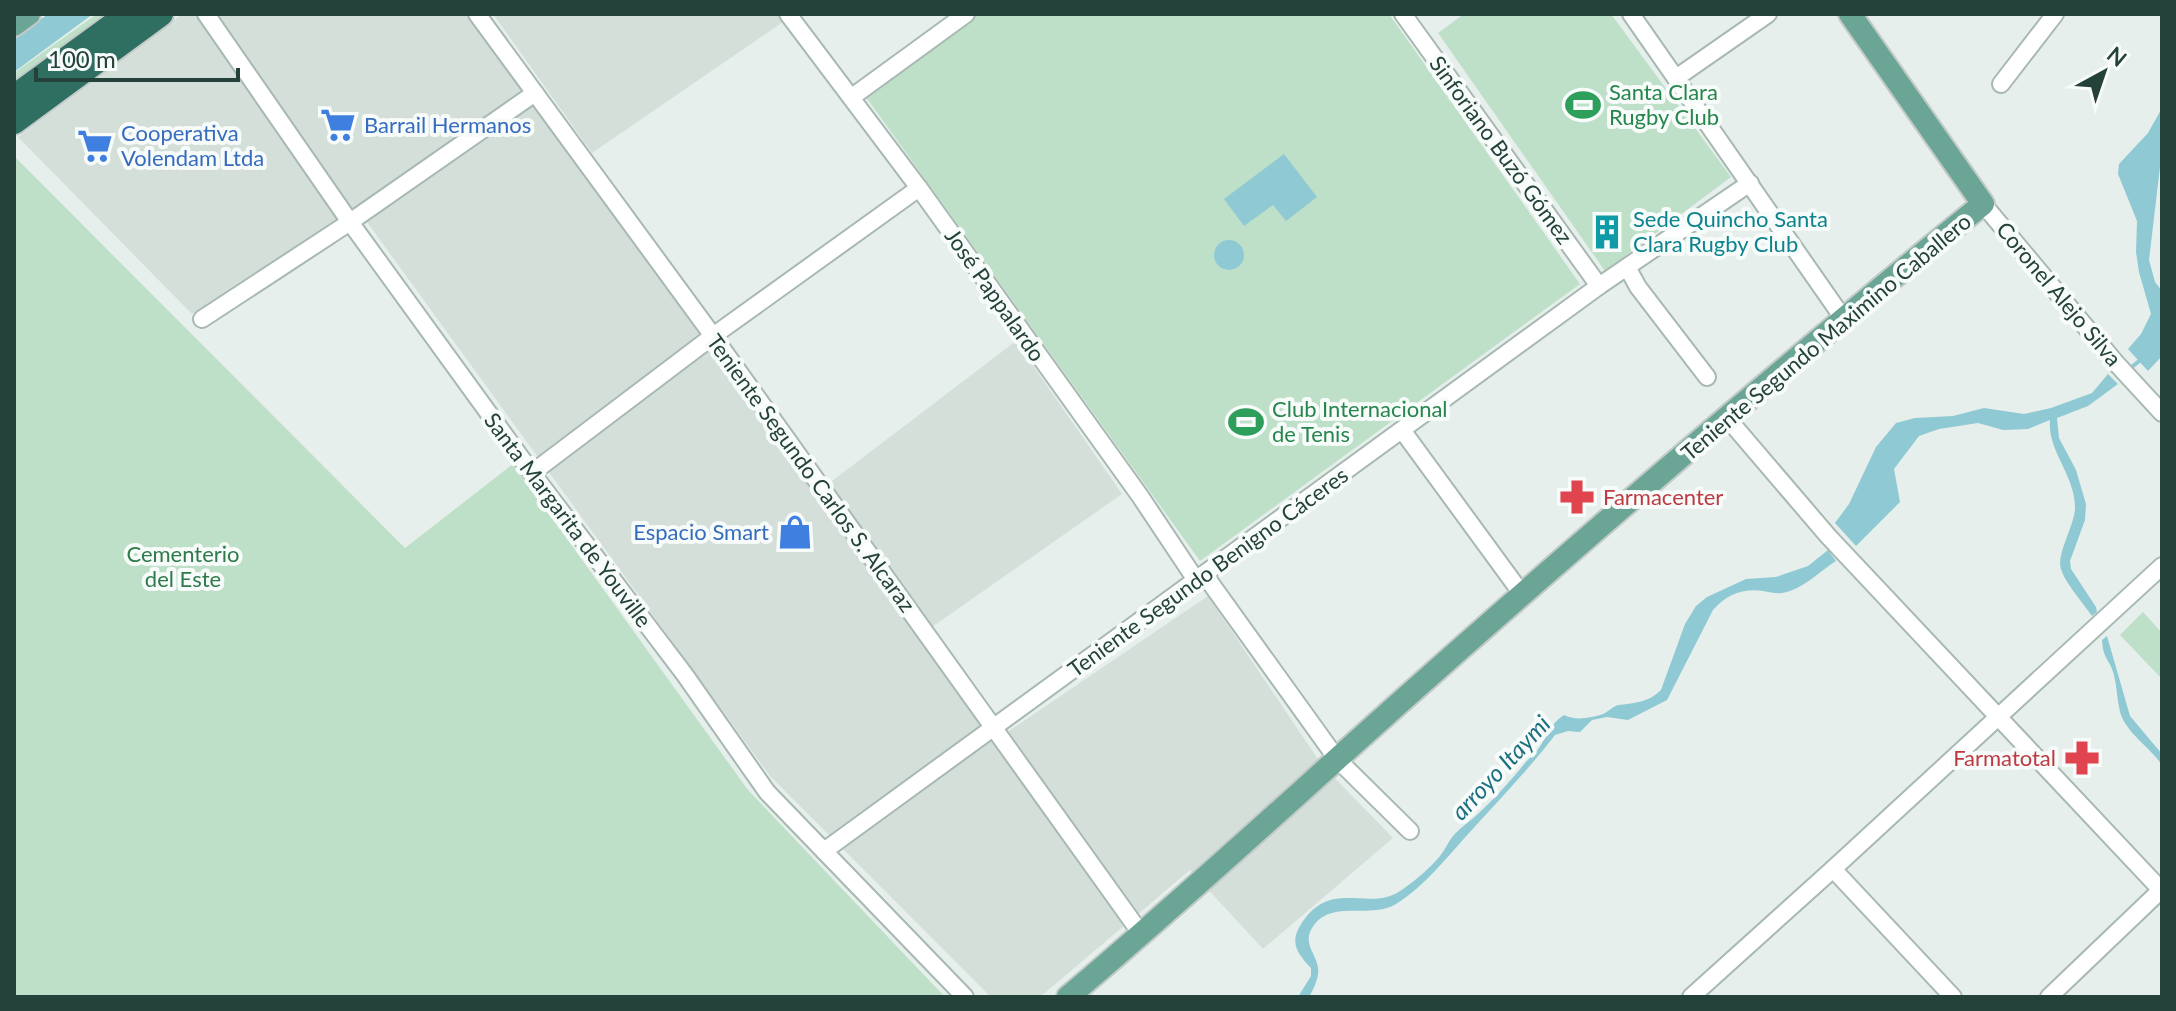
<svg xmlns="http://www.w3.org/2000/svg" width="2176" height="1011" viewBox="0 0 2176 1011" font-family="Lato,sans-serif">
<style>
.built{fill:#d4dfda}
.green{fill:#bfe0c8}
.water{fill:#8ec9d4}
.lines{fill:none;stroke-linecap:round;stroke-linejoin:round}
.stream{stroke:#8ec9d4;stroke-width:4}
.minor-casing{stroke:#a8b8b2;stroke-width:20}
.major-casing{stroke:#c2cac8;stroke-width:26}
.highway-casing{stroke:#c2cac8;stroke-width:28}
.minor{stroke:#fff;stroke-width:16}
.major{stroke:#6aa596;stroke-width:22}
.highway{stroke:#2f6f62;stroke-width:24}
.labels{text-anchor:middle;stroke-width:8;stroke-linejoin:round;paint-order:stroke}
.leisure-label{font-size:22px;fill:#27864d;stroke:#f7fbf9;text-anchor:start}
.shop-label{font-size:22px;fill:#366cbe;stroke:#f7fbf9;text-anchor:start}
.street-label{font-size:22px;fill:#24423a;stroke:#f7fbf9}
.culture-label{font-size:22px;fill:#0d838f;stroke:#f7fbf9;text-anchor:start}
.health-label{font-size:22px;fill:#be3a42;stroke:#f7fbf9;text-anchor:start}
.park-label{font-size:22px;fill:#2d7a4b;stroke:#f7fbf9}
.water-label{font-size:24px;font-style:italic;fill:#1c6f80;stroke:#f7fbf9}
</style>
<rect width="100%" height="100%" fill="#e6efeb"/>
<g class="built">
<path d="M182,14H468L815,494L1016,341L1122,494L922,634L1000,737L1208,596L1322,765L1393,838L1263,949L1190,870L1040,997H991L770,776L356,207L192,314L18,137Z"/>
<path d="M493,14H777L783,22L592,153Z"/>
</g>
<g class="green">
<path d="M97,14H107L14,81V73Z"/>
<path d="M976,14H1389L1580,284L1200,561L863,93Z"/>
<path d="M1464,14H1611L1731,177L1605,271L1438,33Z"/>
<path d="M14,156L405,548L513,464L748,790L945,997H14Z"/>
<path d="M2143,612L2162,633V679L2120,635Z"/>
</g>
<g class="water">
<path d="M48,14H93L14,72V39Z"/>
<path d="M2162,108V150L2149,260L2155,282L2162,291V356L2148,371L2128,349L2141,334L2151,314L2139,272L2136,252L2137,221L2118,174L2119,164L2148,133Z"/>
<path d="M1284,154L1317,197L1286,221L1273,205L1244,226L1224,199Z"/>
<circle cx="1229" cy="255" r="15"/>
<path d="M2108,374L2118,384L2088,406L2057,418L2059,438L2076,470L2086,504L2085,520L2070,561L2071,569L2096,607L2097,612L2092,616C2084,604 2065,583 2061,569C2056,555 2074,526 2075,509C2076,476 2047,451 2050,420L2028,429L2003,430L1978,423L1939,429L1919,436L1894,469L1900,502L1856,546L1835,523L1849,504L1876,447L1896,423L1915,418L1953,416L1984,408L2024,414L2051,408L2092,393Z"/>
<path d="M1828,550L1836,561C1820,571 1802,590 1782,593C1776,594 1770,592 1763,591C1743,588 1726,595 1713,610L1667,700L1628,720L1607,717L1592,720L1580,732L1568,731L1555,735C1529,769 1499,800 1470,832C1447,857 1425,886 1396,904C1369,920 1330,898 1312,928C1301,946 1321,957 1318,974C1317,982 1313,990 1309,997H1298L1311,976V968C1299,955 1289,944 1300,926C1331,875 1369,915 1403,889C1416,880 1429,869 1440,856C1445,850 1448,842 1453,836C1461,827 1472,820 1481,811C1497,796 1512,779 1526,762C1530,757 1536,753 1539,748C1547,736 1550,724 1564,715C1575,721 1591,718 1603,714C1608,712 1613,706 1619,705C1636,703 1649,702 1661,690L1685,624L1696,606L1707,597L1746,579L1776,577L1808,566Z"/>
<path d="M2107,636L2130,716L2162,754V765C2150,747 2126,733 2120,712C2117,700 2117,687 2114,675C2110,659 2103,660 2102,640Z"/>
</g>
<g class="lines">
<path class="stream" d="M2128,370L2143,358"/>
<g class="minor-casing">
<g id="minor">
<path d="M206,14L350,222L532,473L685,675L767,792L965,997"/>
<path d="M477,14L713,336L1142,935"/>
<path d="M788,14L919,188L1140,496L1196,580"/>
<path d="M1403,14L1599,286"/>
<path d="M1631,14L1843,318"/>
<path d="M1676,78L1768,14"/>
<path d="M2001,84L2055,14"/>
<path d="M852,97L966,14"/>
<path d="M1983,204L2115,362L2162,413"/>
<path d="M1627,267L1638,287L1707,377"/>
<path d="M202,319L350,222L535,93"/>
<path d="M1728,419L1828,536L2162,891"/>
<path d="M1402,430L1522,594"/>
<path d="M532,473L713,336L919,188"/>
<path d="M1204,574L1337,759L1410,831"/>
<path d="M824,851L1599,286L1750,183"/>
<path d="M1833,869L1953,997"/>
<path d="M1691,997L1833,869L2162,566"/>
<path d="M2049,997L2162,889"/>
</g>
</g>
<g class="major-casing">
<g id="major">
<path d="M14,25L29,14"/>
<path d="M1068,997C1183,900 1293,798 1405,698C1594,530 1786,364 1983,204L1850,14"/>
</g>
</g>
<g class="highway-casing">
<g id="highway">
<path d="M14,97L128,14"/>
<path d="M14,122L161,14"/>
</g>
</g>
<use href="#minor" class="minor"/>
<use href="#major" class="major"/>
<use href="#highway" class="highway"/>
</g>
<defs>
<g id="stadium-bare" transform="scale(2.76)"><path d="M0-5a6.5 5 0 1 0 0 10a6.5 5 0 1 0 0-10ZM-3.5-1.8h7v3.6h-7Z" fill="#2e9e5b" stroke="#f7fbf9" stroke-width="2.5" paint-order="stroke"/></g>
<g id="supermarket-bare" transform="scale(2.76)"><path d="M-6-5.5h2.5l.6 2H6L4.5 2H-2.5L-4.4-4H-6ZM-1.5 3.2a1.3 1.3 0 1 0 .1 0ZM3 3.2a1.3 1.3 0 1 0 .1 0Z" fill="#3f7fe0" stroke="#f7fbf9" stroke-width="2.5" paint-order="stroke"/></g>
<g id="building-bare" transform="scale(2.76)"><path d="M-4-6H4V6H1V3H-1V6H-4ZM-2.5-4.3h1.7v1.8h-1.7ZM.8-4.3h1.7v1.8H.8ZM-2.5-1h1.7V.8h-1.7ZM.8-1h1.7V.8H.8Z" fill="#0f9aa8" stroke="#f7fbf9" stroke-width="2.5" paint-order="stroke"/></g>
<g id="pharmacy-bare" transform="scale(2.76)"><path d="M-2-6h4v4h4v4h-4v4h-4v-4h-4v-4h4Z" fill="#e0444e" stroke="#f7fbf9" stroke-width="2.5" paint-order="stroke"/></g>
<g id="shop-bare" transform="scale(2.76)"><path d="M-5-2.5h2.3a2.7 3.5 0 0 1 5.4 0H5L5.5 6h-11ZM-1.5-2.5h3a1.5 2.3 0 0 0-3 0Z" fill="#3f7fe0" stroke="#f7fbf9" stroke-width="2.5" paint-order="stroke"/></g>
</defs>
<g fill-rule="evenodd">
<use href="#stadium-bare" x="1583" y="105"/>
<use href="#supermarket-bare" x="338" y="125"/>
<use href="#supermarket-bare" x="95" y="146"/>
<use href="#building-bare" x="1607" y="232"/>
<use href="#stadium-bare" x="1246" y="422"/>
<use href="#pharmacy-bare" x="1577" y="497"/>
<use href="#shop-bare" x="795" y="532"/>
<use href="#pharmacy-bare" x="2082" y="758"/>
</g>
<g class="labels">
<g class="leisure-label">
<text x="1609" y="100">Santa Clara<tspan x="1609" dy="25">Rugby Club</tspan></text>
<text x="1272" y="417">Club Internacional<tspan x="1272" dy="25">de Tenis</tspan></text>
</g>
<g class="shop-label">
<text x="364" y="133">Barrail Hermanos</text>
<text x="121" y="141">Cooperativa<tspan x="121" dy="25">Volendam Ltda</tspan></text>
<text x="769" y="540" text-anchor="end">Espacio Smart</text>
</g>
<g class="street-label">
<text transform="translate(1501 150) rotate(54)" y="8">Sinforiano Buzó Gómez</text>
<text transform="translate(2059 294) rotate(50)" y="8">Coronel Alejo Silva</text>
<text transform="translate(995 295) rotate(55)" y="8">José Pappalardo</text>
<text transform="translate(1826 337) rotate(-40)" y="8">Teniente Segundo Maximino Caballero</text>
<text transform="translate(811 473) rotate(54)" y="8">Teniente Segundo Carlos S. Alcaraz</text>
<text transform="translate(568 520) rotate(53)" y="8">Santa Margarita de Youville</text>
<text transform="translate(1208 572) rotate(-36)" y="8">Teniente Segundo Benigno Cáceres</text>
</g>
<g class="culture-label">
<text x="1633" y="227">Sede Quincho Santa<tspan x="1633" dy="25">Clara Rugby Club</tspan></text>
</g>
<g class="health-label">
<text x="1603" y="505">Farmacenter</text>
<text x="2056" y="766" text-anchor="end">Farmatotal</text>
</g>
<g class="park-label">
<text x="183" y="562">Cementerio<tspan x="183" dy="25">del Este</tspan></text>
</g>
<g class="water-label">
<text transform="translate(1501 768) rotate(-47)" y="8">arroyo Itaymi</text>
</g>
</g>
<rect width="2176" height="1011" fill="none" stroke="#24423a" stroke-width="32"/>
<g transform="translate(2104 72) rotate(40)" stroke="#f7fbf9" stroke-width="6" paint-order="stroke">
<path d="M0-6L14 30L0 20L-14 30Z" fill="#24423a"/>
<text y="-12" font-size="22" font-weight="bold" text-anchor="middle" fill="#24423a">N</text>
</g>
<path d="M36 68v12h202v-12" fill="none" stroke="#24423a" stroke-width="4"/>
<text x="48" y="68" font-size="24" fill="#24423a" stroke="#f7fbf9" stroke-width="6" paint-order="stroke">100 m</text>
</svg>
